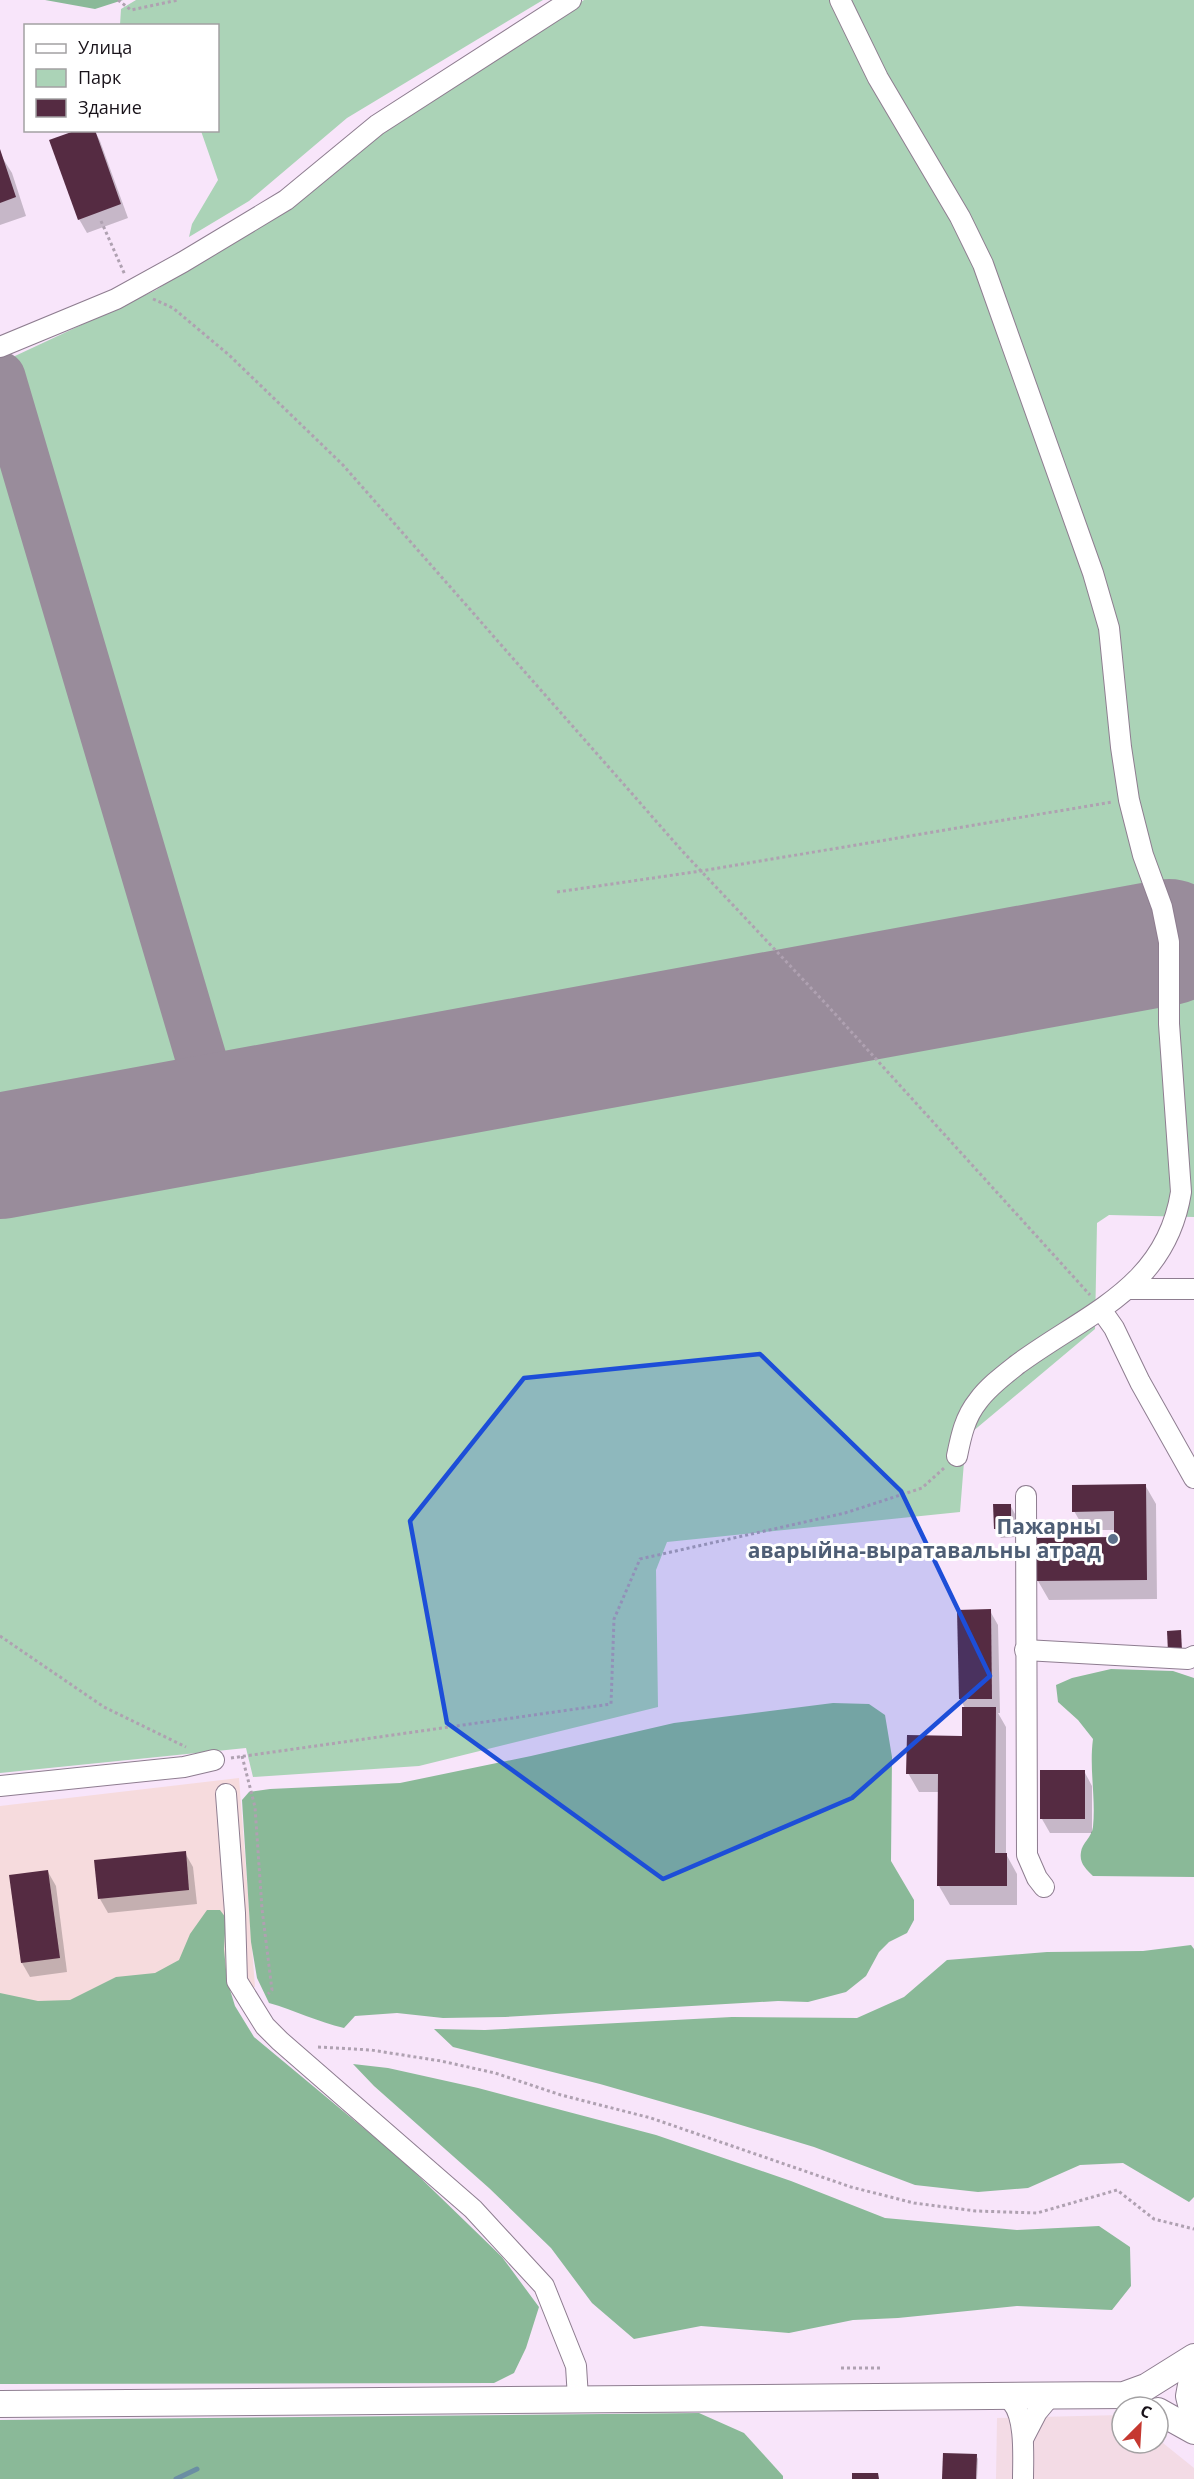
<svg xmlns="http://www.w3.org/2000/svg" width="1194" height="2479" viewBox="0 0 1194 2479" font-family="'Open Sans',sans-serif">
<style>
.commercial{fill:#f3dbe5}
.industrial{fill:#f6dbdd}
.green{fill:#abd3b7}
.forest{fill:#8ab998}
.shadow{fill:#0003}
.lines{fill:none;stroke-linecap:round;stroke-linejoin:round}
.stream{stroke:#6a8ea3;stroke-width:5}
.taxiway{stroke:#998c9b;stroke-width:51}
.runway{stroke:#998c9b;stroke-width:126}
.building{fill:#552b42}
.minor-casing{stroke:#8e7d90;stroke-width:22}
.major-casing{stroke:#8e7d90;stroke-width:28}
.path{stroke:#afa1b1;stroke-width:3;stroke-dasharray:3 3;stroke-linecap:butt}
.minor{stroke:#fff;stroke-width:20}
.major{stroke:#fff;stroke-width:26}
.marked{fill:#1d4ed8;fill-opacity:0.2;stroke:#1d4ed8;stroke-width:4.5;stroke-linejoin:round}
.service-dot{fill:#5c6f8a;stroke:#fff;stroke-width:2}
.labels{text-anchor:middle;stroke-width:6;stroke-linejoin:round;paint-order:stroke}
.service-label{font-size:21px;font-weight:bold;fill:#4e5e75;stroke:#fff;text-anchor:end}
</style>
<rect width="100%" height="100%" fill="#f8e5fa"/>
<path class="commercial" d="M1122,2415V2443H1158V2439L1194,2468V2479H996L997,2418Z"/>
<path class="industrial" d="M239,1778L255,1987L0,2023V1806Z"/>
<g class="green">
<path d="M136,0H543L347,118L249,201L189,237L192,224L218,180L201,131L218,130V26L120,25L121,9Z"/>
<path d="M584,0H1194V1217L1109,1215L1097,1223L1095,1329L966,1437L960,1512L667,1542L656,1570L658,1707L419,1766L253,1777L246,1748L0,1773V363L156,290L384,132Z"/>
</g>
<g class="forest">
<path d="M45,0H123L95,9Z"/>
<path d="M1111,1669L1173,1671L1194,1678V1877L1093,1876C1086,1869 1079,1863 1081,1852C1082,1843 1092,1837 1093,1827C1096,1797 1089,1769 1093,1739L1078,1720L1058,1702L1056,1685L1072,1678Z"/>
<path d="M833,1703L869,1704L885,1715L892,1757L891,1861L914,1900V1920L907,1933L889,1942L879,1952L866,1976L846,1992L808,2002L778,2001L505,2017L443,2018L397,2013L355,2016L344,2028C318,2022 294,2010 269,2003L257,1978L251,1942L242,1800L249,1792L270,1789L400,1783L531,1756L674,1723Z"/>
<path d="M207,1910H220L226,1918L224,1949L227,1980L235,2006L254,2037L402,2160L502,2257L539,2307L526,2348L514,2373L494,2383L0,2384V1993L38,2001L70,2000L116,1977L155,1973L179,1960L190,1934Z"/>
<path d="M1191,1945L1194,1949V2197L1189,2202L1123,2163L1080,2165L1028,2188L978,2192L915,2185L814,2147L708,2115L600,2084L453,2047L434,2029L485,2030L732,2017L857,2018L904,1997L947,1960L1047,1952L1143,1951Z"/>
<path d="M353,2064L388,2068L478,2088L656,2135L791,2181L885,2218L1017,2230L1099,2226L1130,2247L1131,2286L1112,2310L1017,2306L898,2318L853,2320L789,2333L701,2326L634,2339L592,2303L551,2248L489,2188L374,2086Z"/>
<path d="M699,2413L744,2433L783,2476V2479H0V2420Z"/>
</g>
<g class="shadow">
<path d="M94,130L100,141L128,218L87,233L79,219Z"/>
<path d="M0,154L12,173L26,216L0,225Z"/>
<path d="M1145,1485L1156,1504L1157,1599L1049,1600L1038,1581L1037,1540L1116,1539V1530H1085L1074,1511Z"/>
<path d="M1010,1505L1015,1514L1016,1537L1001,1538L995,1529Z"/>
<path d="M990,1611L998,1625L1000,1713H998L1006,1727V1854L1017,1874V1905H950L939,1886V1792H919L908,1773L963,1737L965,1708L960,1699Z"/>
<path d="M1084,1771L1092,1786V1833H1050L1042,1819Z"/>
<path d="M185,1853L193,1867L197,1904L108,1913L100,1899Z"/>
<path d="M48,1872L56,1886L67,1972L30,1977L22,1963Z"/>
<path d="M976,2455L978,2459L977,2479H943Z"/>
</g>
<g class="lines">
<path class="stream" d="M176,2479L197,2469"/>
<path class="taxiway" d="M0,377L206,1075L197,1120"/>
<path class="runway" d="M0,1156L1169,942"/>
</g>
<g class="building">
<path d="M77,130H95L121,204L78,220L49,140Z"/>
<path d="M0,149L16,197L0,203Z"/>
<path d="M1146,1484L1147,1580L1036,1581V1538L1114,1537V1511L1072,1512V1485Z"/>
<path d="M993,1504H1011V1529H994Z"/>
<path d="M991,1609L992,1699H959L957,1610Z"/>
<path d="M1181,1630L1182,1651L1168,1652L1167,1631Z"/>
<path d="M962,1707H996L995,1853H1007V1886H937L938,1774H906L907,1735L962,1736Z"/>
<rect x="1040" y="1770" width="45" height="49"/>
<path d="M186,1851L189,1890L98,1899L94,1860Z"/>
<path d="M48,1870L60,1958L21,1963L9,1875Z"/>
<path d="M943,2453L977,2454L976,2479H942Z"/>
<path d="M852,2473H878L879,2479H852Z"/>
</g>
<g class="lines">
<g class="minor-casing">
<g id="minor">
<path d="M840,0L878,78L960,217L983,264L1093,573L1109,628L1121,747L1129,800L1143,855L1162,907L1169,942V1024L1181,1192C1166,1288 1087,1313 1018,1364C1004,1375 988,1387 978,1401C965,1417 961,1436 957,1456"/>
<path d="M0,347L116,299L183,262L286,200L377,125L571,0"/>
<path d="M1128,1289H1194"/>
<path d="M1102,1311L1114,1328L1140,1382L1194,1478"/>
<path d="M1026,1496L1027,1855L1037,1878L1044,1887"/>
<path d="M1025,1650L1188,1659L1194,1656"/>
<path d="M0,1786L184,1767L214,1760"/>
<path d="M226,1794L235,1913L237,1981L265,2026L280,2041L473,2209L544,2286L576,2366L578,2398"/>
<path d="M1000,2394C1003,2396 1009,2399 1012,2402C1026,2418 1023,2459 1023,2479"/>
<path d="M1023,2439L1037,2412L1052,2394"/>
</g>
</g>
<g class="major-casing">
<g id="major">
<path d="M1194,2369L1189,2396L1194,2416"/>
<path d="M0,2404L1124,2395L1146,2387L1194,2357"/>
<path d="M1158,2411L1194,2431"/>
</g>
</g>
<g class="path">
<path d="M118,0L131,10L178,0"/>
<path d="M101,221L125,275"/>
<path d="M153,299L173,308L229,355L343,465L685,854L827,1005L1090,1295"/>
<path d="M557,892L701,871L1112,802"/>
<path d="M0,1636L104,1707L186,1747"/>
<path d="M242,1756L255,1807L262,1909L272,1990L268,1994"/>
<path d="M231,1758L611,1704L614,1619L640,1559L845,1513L922,1488L944,1468"/>
<path d="M318,2047L371,2050L441,2061L495,2073L561,2095L651,2118L851,2187L914,2203L976,2211L1037,2213L1117,2190L1154,2219L1194,2229"/>
<path d="M841,2368H881"/>
</g>
<use href="#minor" class="minor"/>
<use href="#major" class="major"/>
</g>
<path class="marked" d="M760,1354L901,1491L990,1676L852,1798L663,1879L447,1723L410,1521L524,1378Z"/>
<circle class="service-dot" cx="1113" cy="1539" r="6"/>
<g class="labels">
<g class="service-label">
<text x="1101" y="1534">Пажарны<tspan x="1101" dy="24">аварыйна-выратавальны атрад</tspan></text>
</g>
</g>
<rect x="24" y="24" width="195" height="108" fill="#ffffff" stroke="#a3a1a3" stroke-width="1.5"/>
<rect x="36" y="44" width="30" height="9" fill="#ffffff" stroke="#a3a1a3" stroke-width="1.5"/>
<text x="78" y="54" font-size="18" fill="#19131a">Улица</text>
<rect x="36" y="69" width="30" height="18" fill="#abd3b7" stroke="#a3a1a3" stroke-width="1.5"/>
<text x="78" y="84" font-size="18" fill="#19131a">Парк</text>
<rect x="36" y="99" width="30" height="18" fill="#552b42" stroke="#a3a1a3" stroke-width="1.5"/>
<text x="78" y="114" font-size="18" fill="#19131a">Здание</text>
<g transform="translate(1140 2425) rotate(24)"><circle r="28" fill="#ffffff" stroke="#a3a1a3" stroke-width="1.5"/>
<path d="M0-4.5L10 22L0 15L-10 22Z" fill="#c53830"/>
<text y="-9" font-size="16" font-weight="bold" text-anchor="middle" fill="#19131a">С</text>
</g>
</svg>
